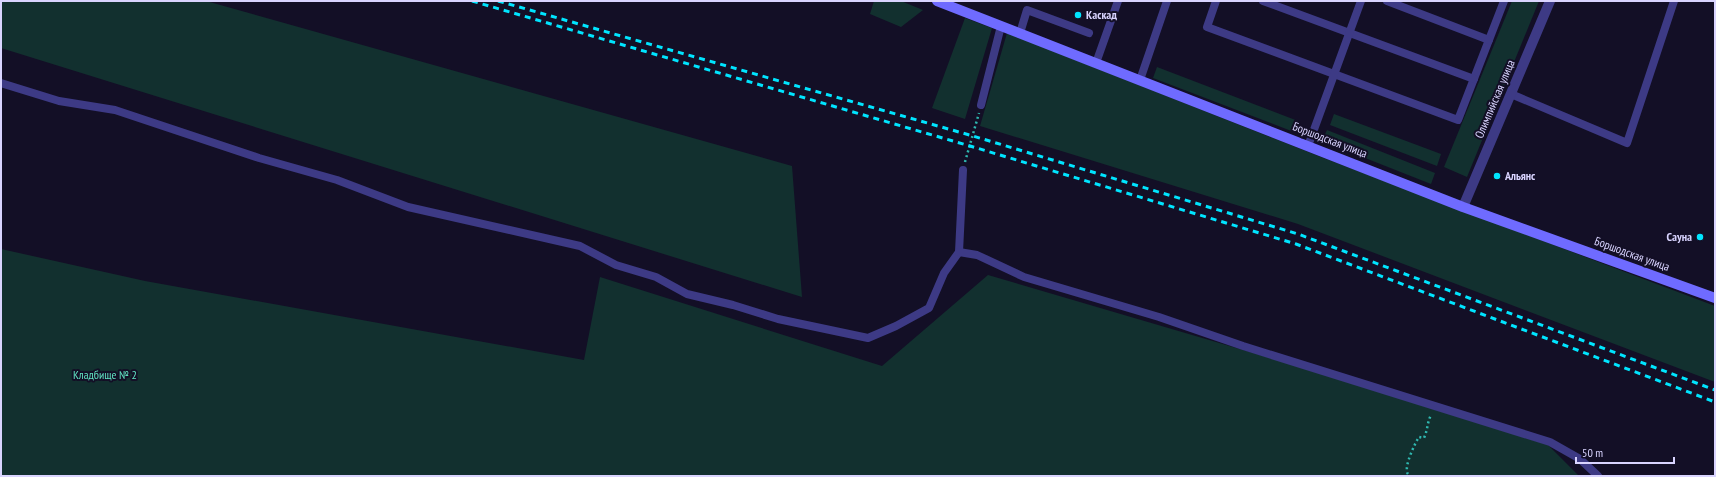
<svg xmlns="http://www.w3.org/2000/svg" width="1716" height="477" viewBox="0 0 1716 477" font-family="'PT Sans Narrow',sans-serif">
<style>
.green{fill:#12302f}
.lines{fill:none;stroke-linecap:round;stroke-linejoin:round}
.path{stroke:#2fb8b0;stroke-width:2.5;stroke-dasharray:2 3;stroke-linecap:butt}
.lane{stroke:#3d3a85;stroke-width:8}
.street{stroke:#3d3a85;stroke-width:10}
.secondary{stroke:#6f6bff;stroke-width:10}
.rail{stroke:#00e5ff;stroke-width:3;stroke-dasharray:6 5;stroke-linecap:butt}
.poi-dot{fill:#00e5ff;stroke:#130f26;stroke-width:1.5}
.labels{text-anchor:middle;stroke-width:4;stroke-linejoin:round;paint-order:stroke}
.poi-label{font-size:12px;font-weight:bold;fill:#d9d4ff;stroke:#130f26;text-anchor:start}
.street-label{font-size:12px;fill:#d9d4ff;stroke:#130f26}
.park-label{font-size:12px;fill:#5fe0c0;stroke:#130f26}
</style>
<rect width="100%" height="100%" fill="#130f26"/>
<g class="green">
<path d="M1,1H206L792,166L802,297L1,48Z"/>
<path d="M874,1H901L923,10L901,27L870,14Z"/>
<path d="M1512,1H1539L1467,177L1444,167Z"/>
<path d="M965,18L992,28L965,119L932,108Z"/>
<path d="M1007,33L1321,157L1715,306V382L1298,224L980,126Z"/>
<path d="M1157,67L1298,121L1294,132L1153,78Z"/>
<path d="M1334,114L1441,154L1437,166L1330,125Z"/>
<path d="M1327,130L1435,173L1431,184L1322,141Z"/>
<path d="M1,249L145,281L584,360L600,277L882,366L988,275L1267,357L1548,445L1579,476H1Z"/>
</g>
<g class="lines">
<g class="path">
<path d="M965,162L979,113"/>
<path d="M1408,474C1403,468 1415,443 1419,437L1424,438C1428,429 1427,423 1431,415"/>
</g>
<g class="lane">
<path d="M1216,1L1207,27L1458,120L1504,1"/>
<path d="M1263,1L1474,79"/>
<path d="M1387,1L1489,40"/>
<path d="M1020,33L1027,10L1089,33"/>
<path d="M1096,63L1118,1"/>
<path d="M1140,80L1167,1"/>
<path d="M1,83L59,101L115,110L259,158L337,180L408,207L580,246L616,265L656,277L687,294L733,305L778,319L868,338L896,326L929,308L944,273L959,252L963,170"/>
<path d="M1511,94L1627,143L1674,1"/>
<path d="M981,105L1001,26"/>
<path d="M1308,146L1361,1"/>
<path d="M959,252L977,255L1024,277L1159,317L1243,346L1550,442L1580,459L1598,476"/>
</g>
<path class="street" d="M1463,207L1550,1"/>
<path class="secondary" d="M937,1L1463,207L1715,298"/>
<g class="rail">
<path d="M472,1L970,146L1296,244L1715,402"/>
<path d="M498,1L973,136L1298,234L1715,390"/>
</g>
</g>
<g class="poi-dot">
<circle cx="1078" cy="15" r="4"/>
<circle cx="1497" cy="176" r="4"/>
<circle cx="1700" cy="237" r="4"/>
</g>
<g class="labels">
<g class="poi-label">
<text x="1086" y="19">Каскад</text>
<text x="1505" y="180">Альянс</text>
<text x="1692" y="241" text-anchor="end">Сауна</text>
</g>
<g class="street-label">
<text transform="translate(1495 99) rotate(-67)" y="4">Олимпийская улица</text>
<text transform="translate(1330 140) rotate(21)" y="4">Боршодская улица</text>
<text transform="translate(1632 254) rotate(20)" y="4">Боршодская улица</text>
</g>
<g class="park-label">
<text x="105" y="379">Кладбище № 2</text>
</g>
</g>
<rect width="1716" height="477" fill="none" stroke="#d9d4ff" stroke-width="4"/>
<path d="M1576 457v6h98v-6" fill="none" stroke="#d9d4ff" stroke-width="2"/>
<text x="1582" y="457" font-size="12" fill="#d9d4ff" stroke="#130f26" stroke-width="3" paint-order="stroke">50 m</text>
</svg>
